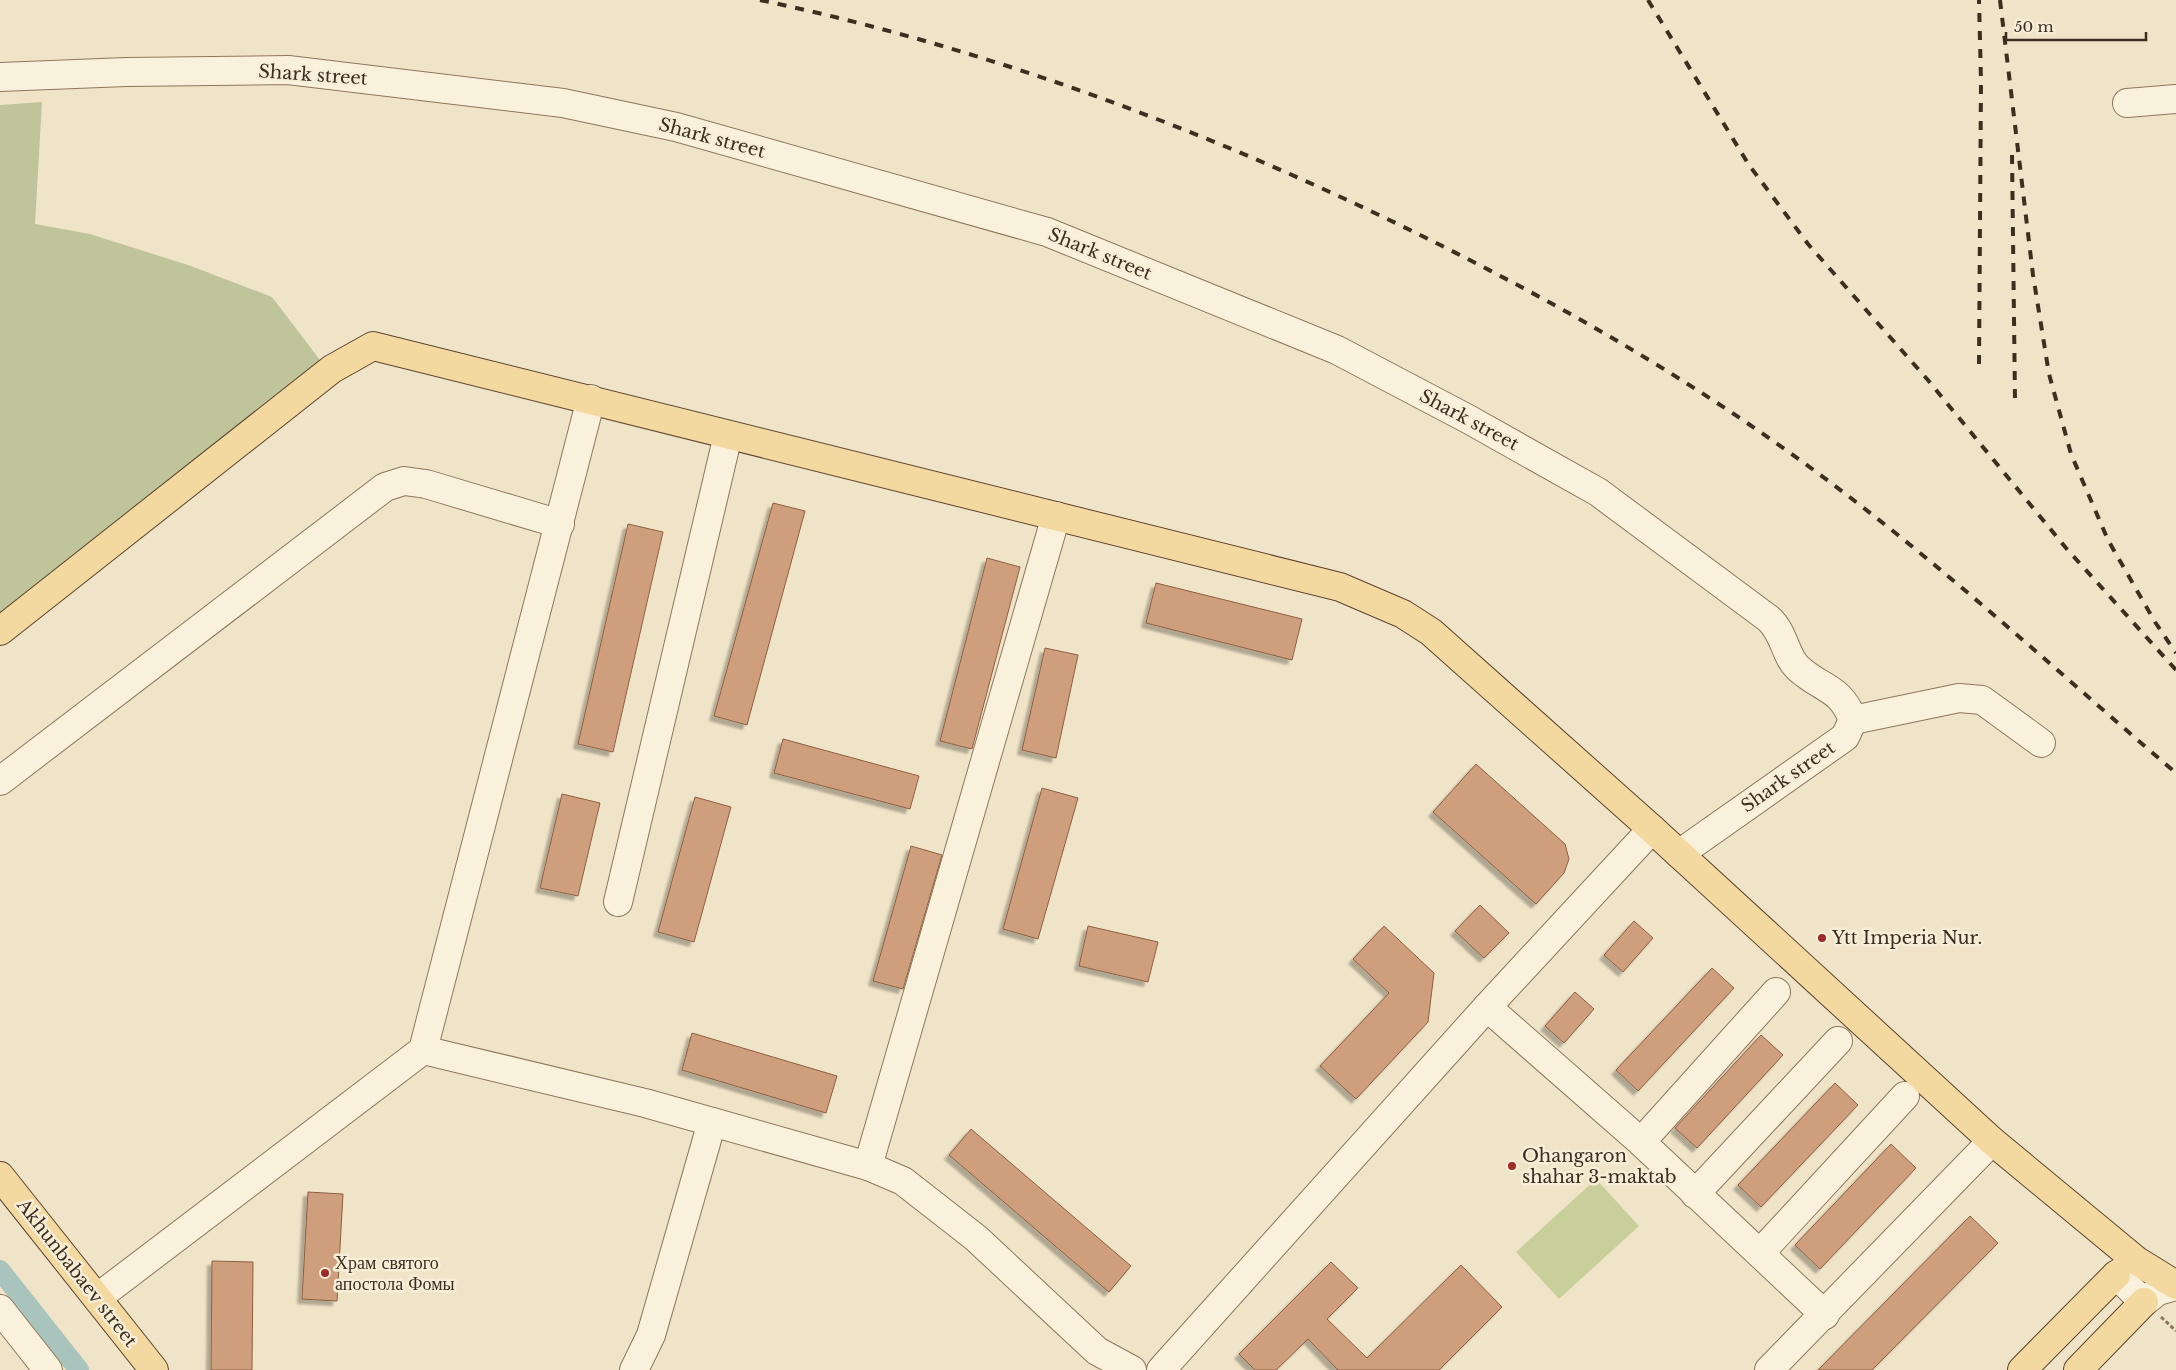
<svg xmlns="http://www.w3.org/2000/svg" width="2176" height="1370" viewBox="0 0 2176 1370" font-family="'Libre Baskerville',serif">
<style>
.green{fill:#c9cf9b}
.cemetery{fill:#bfc49a}
.lines{fill:none;stroke-linecap:round;stroke-linejoin:round}
.canal{stroke:#a9c4bc;stroke-width:20}
.building{fill:#cf9f7d;stroke:#8d5f41;filter:url(#shadow)}
.minor-casing{stroke:#8d765c;stroke-width:30}
.major-casing{stroke:#5b4430;stroke-width:30}
.path{stroke:#8d765c;stroke-width:3;stroke-dasharray:4 2.5;stroke-linecap:butt}
.minor{stroke:#faf1dc;stroke-width:28}
.major{stroke:#f3d9a0;stroke-width:28}
.rail{stroke:#3d2e20;stroke-width:4;stroke-dasharray:9 9;stroke-linecap:butt}
.poi-dot{fill:#9e2a2b;stroke:#f7eed8;stroke-width:2}
.labels{text-anchor:middle;stroke-width:5;stroke-linejoin:round;paint-order:stroke}
.street-label{font-size:18px;fill:#3d2e20;stroke:#f7eed8}
.poi-label{font-size:18px;fill:#3d2e20;stroke:#f7eed8;text-anchor:start}
</style>
<defs>
<filter id="shadow"><feDropShadow dx="-4.5" dy="4.5" stdDeviation="1" flood-color="#0004"/></filter>
</defs>
<rect width="100%" height="100%" fill="#f0e4c8"/>
<path class="green" d="M1596,1179L1639,1226L1559,1299L1516,1252Z"/>
<path class="cemetery" d="M42,102L35,224L90,234L191,266L272,297L323,364L0,620V105Z"/>
<g class="lines">
<path class="canal" d="M0,1270L79,1370"/>
</g>
<g class="building">
<path d="M773,503L805,511L747,725L714,716Z"/>
<path d="M628,524L663,532L613,752L578,744Z"/>
<path d="M987,558L1020,567L972,749L940,741Z"/>
<path d="M1156,583L1302,619L1292,660L1146,623Z"/>
<path d="M1045,648L1078,655L1056,758L1022,750Z"/>
<path d="M783,739L919,776L910,809L774,773Z"/>
<path d="M1476,764L1565,844L1569,859L1564,873L1536,904L1433,812Z"/>
<path d="M1042,788L1078,798L1038,939L1003,929Z"/>
<path d="M562,794L600,803L578,896L540,888Z"/>
<path d="M695,797L731,807L694,942L658,932Z"/>
<path d="M911,846L942,855L903,989L873,981Z"/>
<path d="M1480,905L1509,933L1484,958L1455,931Z"/>
<path d="M1634,921L1653,938L1623,972L1604,955Z"/>
<path d="M1088,926L1158,942L1148,982L1079,966Z"/>
<path d="M1384,926L1434,973L1428,1022L1356,1099L1320,1066L1389,993L1353,959Z"/>
<path d="M1712,968L1734,988L1638,1091L1616,1070Z"/>
<path d="M1575,992L1594,1009L1564,1043L1545,1026Z"/>
<path d="M692,1033L837,1076L826,1113L682,1070Z"/>
<path d="M1761,1035L1783,1055L1697,1148L1675,1128Z"/>
<path d="M1835,1083L1858,1105L1761,1207L1738,1185Z"/>
<path d="M971,1129L1131,1266L1109,1292L949,1155Z"/>
<path d="M1891,1144L1916,1168L1820,1269L1795,1245Z"/>
<path d="M308,1192L343,1194L337,1301L302,1299Z"/>
<path d="M1970,1216L1998,1243L1872,1370H1818Z"/>
<path d="M212,1261L253,1262L252,1370H211Z"/>
<path d="M1331,1262L1358,1288L1327,1319L1367,1358L1461,1265L1502,1307L1439,1370H1338L1308,1339L1276,1370H1255L1239,1354Z"/>
</g>
<g class="lines">
<g class="minor-casing">
<g id="minor">
<path d="M0,77L126,72L288,70L563,103L676,127L1047,232L1337,350L1468,419L1598,492L1769,619C1785,634 1785,656 1798,668C1822,690 1840,686 1853,720L1845,737L1679,854"/>
<path d="M2127,103L2176,99"/>
<path d="M1853,720L1959,698L1982,700L2041,743"/>
<path d="M0,781L385,487L404,481L426,484L560,524"/>
<path d="M618,902L728,435"/>
<path d="M1487,1007L1641,1142L1825,1315"/>
<path d="M423,1050L645,1103L868,1166L903,1181L976,1238L1097,1351L1132,1370"/>
<path d="M1641,1142L1776,992"/>
<path d="M868,1166L1056,516"/>
<path d="M1695,1194L1838,1041"/>
<path d="M1760,1253L1905,1096"/>
<path d="M2135,1263L2116,1275L2144,1302L2158,1291L2176,1286"/>
<path d="M97,1298L423,1050L591,399"/>
<path d="M0,1309L48,1370"/>
<path d="M634,1370L651,1335L712,1122"/>
<path d="M1161,1370L1487,1007L1652,829"/>
<path d="M1769,1370L1992,1141"/>
</g>
</g>
<g class="major-casing">
<g id="major">
<path d="M0,631L332,369L373,346L1340,587L1403,614L1431,632L1652,829L1992,1141L2137,1261L2176,1285"/>
<path d="M0,1176L154,1370"/>
<path d="M2022,1370L2116,1275"/>
<path d="M2078,1370L2144,1302"/>
</g>
</g>
<path class="path" d="M2161,1317L2176,1331"/>
<use href="#minor" class="minor"/>
<use href="#major" class="major"/>
<g class="rail">
<path d="M760,0C974,45 1182,121 1379,215C1527,286 1671,366 1804,463C1935,558 2053,668 2176,773"/>
<path d="M1648,0L1749,165L1808,244L1927,379L2066,548L2176,670"/>
<path d="M2000,0L2033,275L2049,374L2071,454L2108,540L2155,622L2176,653"/>
<path d="M2012,155L2015,400"/>
<path d="M1979,364L1981,81L1979,0"/>
</g>
</g>
<g class="poi-dot">
<circle cx="1822" cy="938" r="5"/>
<circle cx="1512" cy="1166" r="5"/>
<circle cx="325" cy="1273" r="5"/>
</g>
<g class="labels">
<g class="street-label">
<text transform="translate(313 75) rotate(4)" y="6">Shark street</text>
<text transform="translate(712 138) rotate(15)" y="6">Shark street</text>
<text transform="translate(1100 254) rotate(22)" y="6">Shark street</text>
<text transform="translate(1469 420) rotate(28)" y="6">Shark street</text>
<text transform="translate(1788 777) rotate(-35)" y="6">Shark street</text>
<text transform="translate(77 1273) rotate(52)" y="6">Akhunbabaev street</text>
</g>
<g class="poi-label">
<text x="1832" y="944">Ytt Imperia Nur.</text>
<text x="1522" y="1162">Ohangaron<tspan x="1522" dy="21">shahar 3-maktab</tspan></text>
<text x="335" y="1269">Храм святого<tspan x="335" dy="21">апостола Фомы</tspan></text>
</g>
</g>
<path d="M2006 32v8h140v-8" fill="none" stroke="#3d2e20" stroke-width="2.5"/>
<text x="2014" y="32" font-size="15" fill="#3d2e20" stroke="#f7eed8" stroke-width="4" paint-order="stroke">50 m</text>
</svg>
